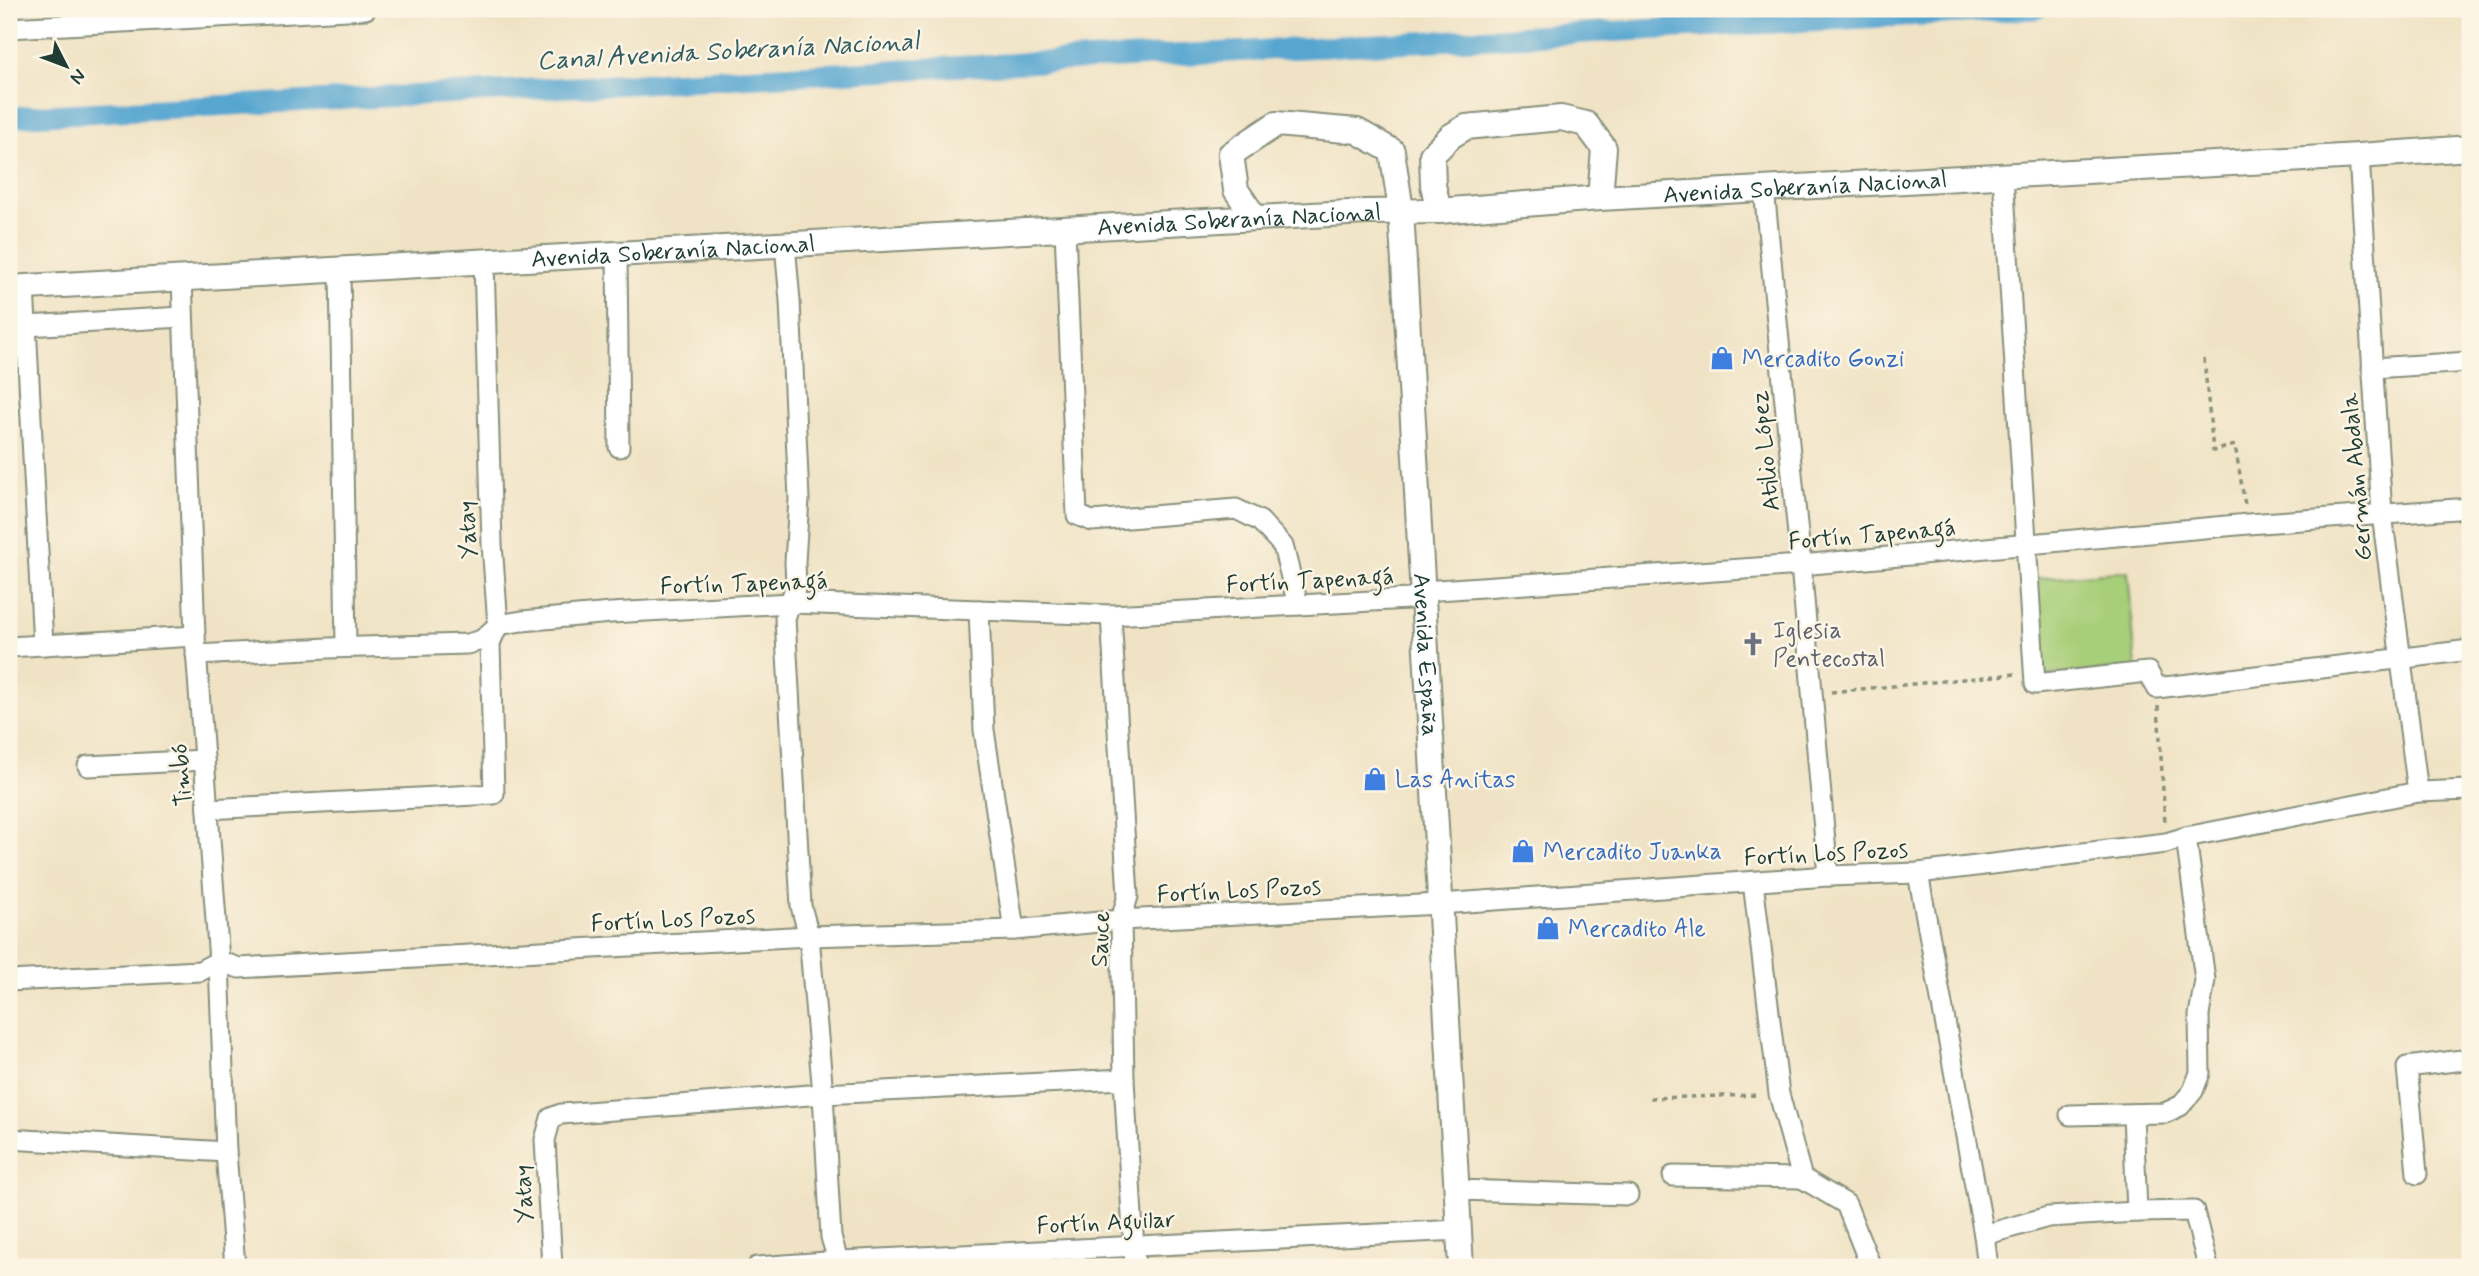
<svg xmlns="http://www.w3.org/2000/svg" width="2479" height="1276" viewBox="0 0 2479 1276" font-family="Mynerve,sans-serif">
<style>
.green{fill:#a7ce78;stroke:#638656;stroke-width:2}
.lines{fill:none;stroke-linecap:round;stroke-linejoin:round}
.canal{stroke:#56a6d0;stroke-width:21}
.minor-casing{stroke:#88907c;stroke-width:23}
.major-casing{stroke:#88907c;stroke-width:28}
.path{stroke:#88907c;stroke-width:3.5;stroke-dasharray:5 5;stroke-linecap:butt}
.minor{stroke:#fff;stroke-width:19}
.major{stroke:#fff;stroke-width:24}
.labels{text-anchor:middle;stroke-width:5;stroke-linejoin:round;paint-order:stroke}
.street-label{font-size:24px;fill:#1f3d34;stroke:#fcf5e5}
.shop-label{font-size:24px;fill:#366cbe;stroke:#fcf5e5;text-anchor:start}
.worship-label{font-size:24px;fill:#5b616d;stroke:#fcf5e5;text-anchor:start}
.water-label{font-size:26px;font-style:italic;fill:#305c63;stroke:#fcf5e5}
</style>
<rect width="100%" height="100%" fill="#fcf5e5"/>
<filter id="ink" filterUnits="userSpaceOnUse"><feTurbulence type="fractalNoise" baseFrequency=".0143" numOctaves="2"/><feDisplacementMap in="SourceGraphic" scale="14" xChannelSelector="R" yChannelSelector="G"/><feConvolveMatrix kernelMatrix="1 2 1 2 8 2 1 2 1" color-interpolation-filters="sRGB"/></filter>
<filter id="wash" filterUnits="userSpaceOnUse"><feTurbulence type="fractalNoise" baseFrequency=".00686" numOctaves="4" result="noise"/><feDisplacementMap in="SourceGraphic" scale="28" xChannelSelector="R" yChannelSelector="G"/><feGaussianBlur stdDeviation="1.57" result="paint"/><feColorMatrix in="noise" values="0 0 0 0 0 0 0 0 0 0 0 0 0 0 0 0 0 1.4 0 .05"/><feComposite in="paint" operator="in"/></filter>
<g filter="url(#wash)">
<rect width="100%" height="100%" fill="#f0e3c5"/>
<path class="green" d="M2128,571L2136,668L2040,676L2032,579Z"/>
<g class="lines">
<path class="canal" d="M9,117L2037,9"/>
</g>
</g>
<g filter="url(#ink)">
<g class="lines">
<g class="minor-casing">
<g id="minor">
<path d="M9,28L366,9"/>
<path d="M2359,156L2382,514L2418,792"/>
<path d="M2003,175L2035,684L2148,672L2157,688L2470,650"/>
<path d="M1764,189L1801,565L1828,876"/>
<path d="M1065,229L1077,515L1092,521L1236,509L1260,521L1283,546L1298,605"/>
<path d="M785,244L790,301L799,499L795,562L796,585L785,618L801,906L809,936L823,1094L831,1237L840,1267"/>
<path d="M617,254L619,447"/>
<path d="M340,270L346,647"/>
<path d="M182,278L195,636L219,961L226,1152L235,1267"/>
<path d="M24,287L43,645"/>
<path d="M9,327L183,317"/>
<path d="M2372,368L2470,362"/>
<path d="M979,610L984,730L1014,930"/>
<path d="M1111,615L1128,896L1121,920L1124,1079L1135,1267"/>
<path d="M9,647L195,636"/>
<path d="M196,655L328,648L467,644L482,640L498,625L522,621L611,613L792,603L1111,615L1409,599L1423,591L1801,565L2248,524L2470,508"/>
<path d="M88,766L204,760"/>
<path d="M208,809L494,794L490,643L498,625L492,544L484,261"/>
<path d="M1918,873L1984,1235L1988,1267"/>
<path d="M1753,882L1779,1094L1802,1178L1846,1204L1871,1267"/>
<path d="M9,981L200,971L219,961L239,968L809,936L1014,930L1121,920L1440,904L1828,876L1918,873L2166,843L2186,837L2418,792L2470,790"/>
<path d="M2133,1114L2137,1212"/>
<path d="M2070,1115L2165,1113L2180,1106L2193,1091L2200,1073L2199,1015L2205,980L2186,837"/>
<path d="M9,1139L226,1152"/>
<path d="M2417,1174L2407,1067L2470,1059"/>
<path d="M1673,1176L1802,1178"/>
<path d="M1457,1190L1628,1195"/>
<path d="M1984,1235L2048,1217L2137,1212L2194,1211L2208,1267"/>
<path d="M552,1267L545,1140L551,1118L561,1114L823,1094L1124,1079"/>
<path d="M757,1267L840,1261L1459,1230"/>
</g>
</g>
<g class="major-casing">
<g id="major">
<path d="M1439,211L1433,185L1432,155L1451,136L1466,127L1561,118L1586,124L1604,148L1600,198"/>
<path id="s1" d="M1255,218L1236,190L1231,154L1276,124L1357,131L1392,151L1401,210L1461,1267"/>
<path id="s2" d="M9,288L1366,212L1439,211L1600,198L2359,156L2470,148"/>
</g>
</g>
<g class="path">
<path d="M2204,359L2213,451L2235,445L2245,505"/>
<path d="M1831,692L2015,674"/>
<path d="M2158,706L2165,824"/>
<path d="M1650,1098L1760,1095"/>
</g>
<use href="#minor" class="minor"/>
<use href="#major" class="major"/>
</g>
</g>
<defs>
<g id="shop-bare" transform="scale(1.89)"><path d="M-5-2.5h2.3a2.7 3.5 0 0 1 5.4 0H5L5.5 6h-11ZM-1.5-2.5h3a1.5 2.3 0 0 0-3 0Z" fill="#3f7fe0" stroke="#fcf5e5" stroke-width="2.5" paint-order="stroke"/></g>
<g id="church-bare" transform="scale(1.89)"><path d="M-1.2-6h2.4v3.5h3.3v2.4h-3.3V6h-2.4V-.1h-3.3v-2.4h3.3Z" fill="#6b7280" stroke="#fcf5e5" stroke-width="2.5" paint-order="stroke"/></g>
</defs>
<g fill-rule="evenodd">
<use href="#shop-bare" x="1722" y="358"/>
<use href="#church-bare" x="1753" y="644"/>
<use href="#shop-bare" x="1375" y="779"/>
<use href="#shop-bare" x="1523" y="851"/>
<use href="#shop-bare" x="1548" y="928"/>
</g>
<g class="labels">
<g class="street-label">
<text dy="8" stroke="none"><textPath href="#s2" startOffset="1799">Avenida Soberanía Nacional</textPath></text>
<text dy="8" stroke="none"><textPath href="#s2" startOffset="1232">Avenida Soberanía Nacional</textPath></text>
<text dy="8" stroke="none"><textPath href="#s2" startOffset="665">Avenida Soberanía Nacional</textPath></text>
<text transform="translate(1765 451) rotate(-96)" y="8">Atilio López</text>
<text transform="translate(2356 477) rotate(-95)" y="8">Germán Abdala</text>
<text transform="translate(467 530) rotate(-93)" y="8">Yatay</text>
<text transform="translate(1872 534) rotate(-5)" y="8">Fortín Tapenagá</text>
<text transform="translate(1310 580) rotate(-3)" y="8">Fortín Tapenagá</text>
<text transform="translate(744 583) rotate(-2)" y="8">Fortín Tapenagá</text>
<text dy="8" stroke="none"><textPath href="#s1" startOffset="751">Avenida España</textPath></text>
<text transform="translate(181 775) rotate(-95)" y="8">Timbó</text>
<text transform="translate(1826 853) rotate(-3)" y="8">Fortín Los Pozos</text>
<text transform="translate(1239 890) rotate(-3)" y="8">Fortín Los Pozos</text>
<text transform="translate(673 919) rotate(-3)" y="8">Fortín Los Pozos</text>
<text transform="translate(1100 939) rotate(-87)" y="8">Sauce</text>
<text transform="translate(523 1194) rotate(-93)" y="8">Yatay</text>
<text transform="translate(1106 1222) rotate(-3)" y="8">Fortín Aguilar</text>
</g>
<g class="shop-label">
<text x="1742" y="366">Mercadito Gonzi</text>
<text x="1395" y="787">Las Anitas</text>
<text x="1543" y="859">Mercadito Juanka</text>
<text x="1568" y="936">Mercadito Ale</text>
</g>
<g class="worship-label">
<text x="1773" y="638">Iglesia<tspan x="1773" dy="28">Pentecostal</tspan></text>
</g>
<g class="water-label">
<text transform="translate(728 50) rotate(-3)" y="9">Canal Avenida Soberanía Nacional</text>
</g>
</g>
<rect width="2479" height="1276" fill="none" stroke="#fcf5e5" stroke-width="35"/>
<g transform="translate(66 66) rotate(132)" stroke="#fcf5e5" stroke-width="5" paint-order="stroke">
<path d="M0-5L12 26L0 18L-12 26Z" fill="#1f3d34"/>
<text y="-10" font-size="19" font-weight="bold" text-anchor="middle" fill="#1f3d34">N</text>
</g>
</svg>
